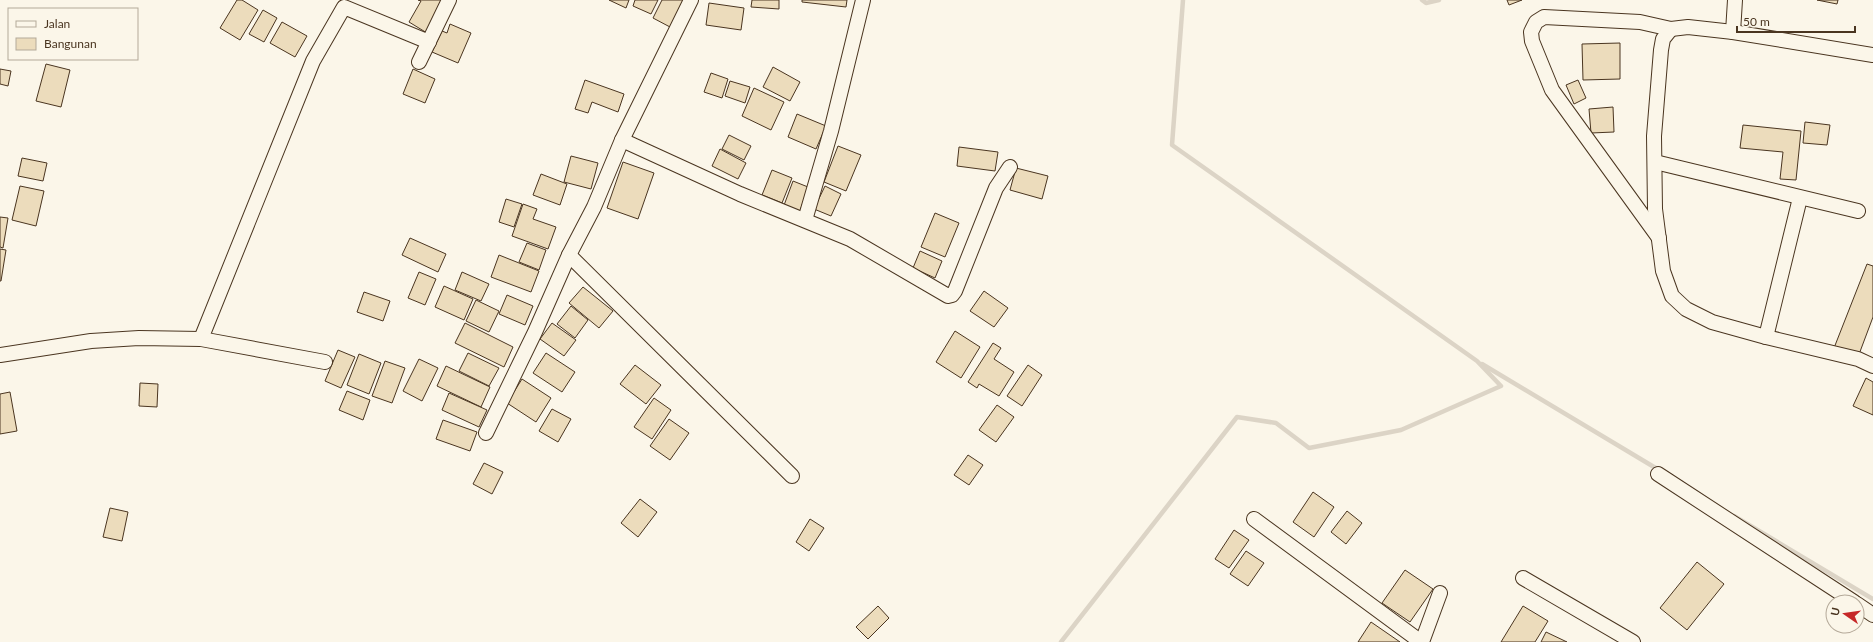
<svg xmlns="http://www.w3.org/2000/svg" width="1873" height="642" viewBox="0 0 1873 642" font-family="Lato,sans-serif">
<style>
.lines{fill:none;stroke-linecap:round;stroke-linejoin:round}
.stream{stroke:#dcd4c6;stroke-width:4.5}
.building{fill:#ecdcbc;stroke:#4a3520}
.minor-casing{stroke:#4a3520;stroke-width:16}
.minor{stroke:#fbf6e9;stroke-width:14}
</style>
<rect width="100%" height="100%" fill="#fbf6e9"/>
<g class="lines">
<g class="stream">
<path d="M1422,0L1426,3L1439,0"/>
<path d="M1482,364L1659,470"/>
<path d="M1734,516L1873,599"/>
<path d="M1061,642L1237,417L1276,423L1309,448L1401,430L1501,386L1477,361L1172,145L1183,0"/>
</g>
</g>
<g class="building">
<path d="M237,0H242L258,10L240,40L220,28Z"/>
<path d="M418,0H446L427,33L409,22L421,1Z"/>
<path d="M609,0H629L626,8Z"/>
<path d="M635,0H658L651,14L633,6Z"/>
<path d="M662,0H684L670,27L653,18Z"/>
<path d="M752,0H779V9L751,7Z"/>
<path d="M802,0H847L846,7L802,2Z"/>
<path d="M1507,0H1522L1509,5Z"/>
<path d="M1817,0H1838L1837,4Z"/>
<path d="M709,3L744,8L741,30L706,25Z"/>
<path d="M263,10L277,18L264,42L249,34Z"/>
<path d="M282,22L307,36L295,57L270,43Z"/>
<path d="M450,24L471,33L458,63L432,52L442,31L447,33Z"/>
<path d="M1620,43V79L1583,80L1582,44Z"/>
<path d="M46,64L70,70L61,107L36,101Z"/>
<path d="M773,67L800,82L790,101L763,87Z"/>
<path d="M0,69L11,71L8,86L0,84Z"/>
<path d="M413,69L435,79L425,103L403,94Z"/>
<path d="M711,73L728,79L722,98L704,92Z"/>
<path d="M585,80L624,94L618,112L592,102L588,113L575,109Z"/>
<path d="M1578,80L1586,98L1574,104L1566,85Z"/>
<path d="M730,81L750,87L745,103L725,96Z"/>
<path d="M754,88L784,102L771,130L742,116Z"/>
<path d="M1613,107L1614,132L1591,133L1589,109Z"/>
<path d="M797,114L826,126L816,149L788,137Z"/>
<path d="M1805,122L1830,125L1827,145L1803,143Z"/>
<path d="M1743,125L1801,131L1796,180L1780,179L1783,152L1740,148Z"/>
<path d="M729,135L751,146L744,160L722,149Z"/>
<path d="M838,146L861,155L846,191L824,182Z"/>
<path d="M959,147L998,152L995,171L957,166Z"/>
<path d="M720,149L746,163L738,179L712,166Z"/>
<path d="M571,156L598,163L591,189L564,182Z"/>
<path d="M22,158L47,163L43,181L18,176Z"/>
<path d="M623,162L654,173L638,219L607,208Z"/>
<path d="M1016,168L1048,176L1042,199L1010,190Z"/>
<path d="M772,170L792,178L782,203L762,195Z"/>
<path d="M541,174L567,184L560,205L533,195Z"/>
<path d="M793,181L808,187L799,214L783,208Z"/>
<path d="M20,186L44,191L36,226L12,220Z"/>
<path d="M825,186L841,194L831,216L814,209Z"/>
<path d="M506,199L522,204L514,227L499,222Z"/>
<path d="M523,204L537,209L533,219L556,227L548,249L512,236Z"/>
<path d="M935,213L959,223L945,257L921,247Z"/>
<path d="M0,217L8,218L3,248L0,247Z"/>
<path d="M410,238L446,254L438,272L402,255Z"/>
<path d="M527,243L546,250L539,270L519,262Z"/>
<path d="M0,249L6,250L1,281H0Z"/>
<path d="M920,251L942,261L935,278L913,268Z"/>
<path d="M499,255L539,271L531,292L491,277Z"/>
<path d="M1867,264L1873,266V317L1858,357L1834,348Z"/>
<path d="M419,272L436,279L425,305L408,298Z"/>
<path d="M462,272L489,284L481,301L455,290Z"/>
<path d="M444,286L473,299L464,320L435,307Z"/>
<path d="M583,287L613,311L599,328L569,303Z"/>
<path d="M984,291L1008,308L994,327L970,311Z"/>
<path d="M364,292L390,301L383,321L357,312Z"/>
<path d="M507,295L533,306L525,325L499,314Z"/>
<path d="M476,300L499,311L489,332L466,321Z"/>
<path d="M571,306L588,320L575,338L557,324Z"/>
<path d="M465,323L513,347L504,367L455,343Z"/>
<path d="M552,323L576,340L564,356L540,339Z"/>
<path d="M955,331L980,347L961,378L936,362Z"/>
<path d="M993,343L1001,348L994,359L1014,372L999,396L979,384L977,388L968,382Z"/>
<path d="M338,350L355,357L341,388L325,381Z"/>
<path d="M468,353L499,368L489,386L459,371Z"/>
<path d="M546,353L575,372L562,392L533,373Z"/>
<path d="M359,354L381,363L369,394L347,385Z"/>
<path d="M419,359L438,368L422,401L403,391Z"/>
<path d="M385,361L405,368L392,403L372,396Z"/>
<path d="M635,365L661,385L646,404L620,384Z"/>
<path d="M1028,365L1042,375L1022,406L1007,396Z"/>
<path d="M446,366L490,387L481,407L437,386Z"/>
<path d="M1866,378L1873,382V415L1853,406Z"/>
<path d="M522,379L551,398L536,422L507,403Z"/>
<path d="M140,383L158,384L157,407L139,406Z"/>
<path d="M347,391L370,400L363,420L339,410Z"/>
<path d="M10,392L17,431L0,434V394Z"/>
<path d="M449,393L487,410L479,427L442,410Z"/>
<path d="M654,398L671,410L652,439L634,427Z"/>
<path d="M997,405L1014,417L996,442L979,430Z"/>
<path d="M552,409L571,419L558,442L539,431Z"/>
<path d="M669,419L689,433L670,460L650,446Z"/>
<path d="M443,420L477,432L470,451L436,439Z"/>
<path d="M968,455L983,465L969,485L954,475Z"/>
<path d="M484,463L503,472L492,494L473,484Z"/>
<path d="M1313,492L1334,507L1314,537L1293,522Z"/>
<path d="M640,499L657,512L638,537L621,523Z"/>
<path d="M110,508L128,512L122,541L103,537Z"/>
<path d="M1347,511L1362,523L1346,544L1331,532Z"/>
<path d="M810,519L824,528L809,551L796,542Z"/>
<path d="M1234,530L1249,540L1229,568L1215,559Z"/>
<path d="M1246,551L1264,563L1248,586L1230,574Z"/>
<path d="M1697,562L1724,584L1687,630L1660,608Z"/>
<path d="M1405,570L1433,589L1410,622L1382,603Z"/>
<path d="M878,606L889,618L868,639L856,627Z"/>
<path d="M1523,606L1548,621L1535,642H1501Z"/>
<path d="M1371,622L1400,642H1358Z"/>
<path d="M1546,632L1567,642H1541Z"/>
</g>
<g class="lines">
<g class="minor-casing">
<g id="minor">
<path d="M1671,29L1663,39L1661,50L1654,136L1655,209L1663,271L1672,296L1686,309L1712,322L1766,337L1858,359L1873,366"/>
<path d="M1733,32L1735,0"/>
<path d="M419,62L449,0"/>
<path d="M622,140L740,194L850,239L948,296L952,295L955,291L996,188L1010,167"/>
<path d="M1655,162L1858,211"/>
<path d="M805,220L831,131L863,0"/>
<path d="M1659,238L1552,90L1532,41L1531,32L1536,22L1544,17L1640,22L1671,29L1688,27L1733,32L1873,55"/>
<path d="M569,255L792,476"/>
<path d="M1766,337L1800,198"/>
<path d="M201,339L313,61L344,7L429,42"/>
<path d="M0,355L91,341L139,338L201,339L325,362"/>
<path d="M486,433L535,332L569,255L594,207L622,140L691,0"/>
<path d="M1658,474L1854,602"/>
<path d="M1254,519L1421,642"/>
<path d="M1523,578L1633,642"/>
<path d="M1857,604L1873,615"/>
<path d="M1422,642L1440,593"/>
</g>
</g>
<use href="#minor" class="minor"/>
</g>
<rect x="8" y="8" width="130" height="52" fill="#fbf6e9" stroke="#b4a999"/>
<rect x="16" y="21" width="20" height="6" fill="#fbf6e9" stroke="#b4a999"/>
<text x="44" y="28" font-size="12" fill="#4a3520">Jalan</text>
<rect x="16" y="38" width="20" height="12" fill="#ecdcbc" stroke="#b4a999"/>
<text x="44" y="48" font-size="12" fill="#4a3520">Bangunan</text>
<g transform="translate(1845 614) rotate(283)"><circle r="19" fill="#fbf6e9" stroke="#b4a999"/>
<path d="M0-3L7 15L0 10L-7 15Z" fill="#c62828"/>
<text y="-6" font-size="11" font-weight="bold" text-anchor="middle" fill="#4a3520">U</text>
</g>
<path d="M1737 26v6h118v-6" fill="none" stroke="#4a3520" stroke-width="2"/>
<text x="1743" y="26" font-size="12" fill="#4a3520" stroke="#fbf6e9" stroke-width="3" paint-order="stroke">50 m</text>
</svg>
